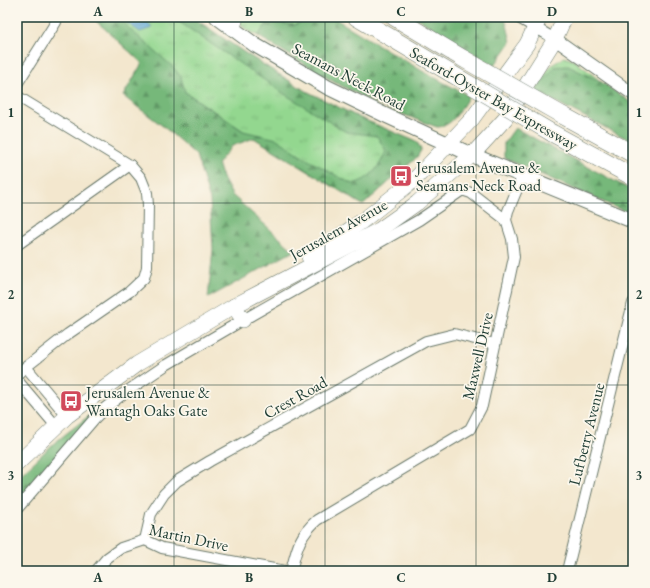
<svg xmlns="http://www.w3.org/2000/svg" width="650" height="588" viewBox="0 0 650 588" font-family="'EB Garamond',serif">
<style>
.grass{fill:url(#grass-tufts);stroke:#598a62}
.forest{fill:url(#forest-firs);stroke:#4a7a57}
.water{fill:url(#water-waves);stroke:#3e7284}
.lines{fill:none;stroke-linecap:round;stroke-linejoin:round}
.minor-casing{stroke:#69786a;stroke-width:12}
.tertiary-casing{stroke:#69786a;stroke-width:14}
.secondary-casing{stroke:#69786a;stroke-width:16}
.primary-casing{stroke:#69786a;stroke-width:16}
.motorway-casing{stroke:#69786a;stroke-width:18}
.minor{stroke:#fff;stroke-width:10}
.tertiary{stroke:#fff;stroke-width:12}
.secondary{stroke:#fff;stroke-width:14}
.primary{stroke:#fff;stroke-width:15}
.motorway{stroke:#fff;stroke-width:17}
.motorway-bridge-casing{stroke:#69786a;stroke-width:18;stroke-linecap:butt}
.motorway-bridge{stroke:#fff;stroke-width:17}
.grid{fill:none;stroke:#1f3d34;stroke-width:1;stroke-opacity:0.55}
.labels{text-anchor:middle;stroke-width:3.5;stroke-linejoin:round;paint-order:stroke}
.street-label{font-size:16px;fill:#1f3d34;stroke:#fbf7ec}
.poi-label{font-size:16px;fill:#1f3d34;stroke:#fbf7ec;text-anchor:start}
.neatline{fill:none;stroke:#1f3d34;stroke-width:1.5}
.grid-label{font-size:13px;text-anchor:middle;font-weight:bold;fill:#1f3d34}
</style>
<defs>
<pattern id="grass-tufts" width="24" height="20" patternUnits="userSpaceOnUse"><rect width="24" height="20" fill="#93d78f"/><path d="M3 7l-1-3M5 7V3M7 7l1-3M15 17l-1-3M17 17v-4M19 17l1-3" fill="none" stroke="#7eb97c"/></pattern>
<pattern id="forest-firs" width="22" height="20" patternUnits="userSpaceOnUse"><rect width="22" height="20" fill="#76b87a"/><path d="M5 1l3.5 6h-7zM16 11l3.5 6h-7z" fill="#609765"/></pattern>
<pattern id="water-waves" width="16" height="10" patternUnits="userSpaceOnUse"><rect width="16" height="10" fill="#5ca8d5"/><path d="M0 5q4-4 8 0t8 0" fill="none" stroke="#4b8aae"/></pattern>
</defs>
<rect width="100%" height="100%" fill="#fbf7ec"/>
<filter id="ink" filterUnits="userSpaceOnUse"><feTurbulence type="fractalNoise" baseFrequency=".025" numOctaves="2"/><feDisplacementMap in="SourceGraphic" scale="8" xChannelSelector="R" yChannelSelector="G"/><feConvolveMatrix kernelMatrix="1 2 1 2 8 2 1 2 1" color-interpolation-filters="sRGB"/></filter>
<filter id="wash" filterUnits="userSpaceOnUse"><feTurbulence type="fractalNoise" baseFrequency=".012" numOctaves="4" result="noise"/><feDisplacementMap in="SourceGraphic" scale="16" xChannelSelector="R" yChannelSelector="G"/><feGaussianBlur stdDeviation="0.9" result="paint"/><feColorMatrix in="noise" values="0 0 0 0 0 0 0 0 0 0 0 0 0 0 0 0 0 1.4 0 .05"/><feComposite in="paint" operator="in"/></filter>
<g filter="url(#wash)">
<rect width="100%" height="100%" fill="#f3e7ce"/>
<g class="grass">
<path d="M92,17H192L245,53L304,90L360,118L417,142L421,150L417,157L363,205L254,138L142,63Z"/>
<path d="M239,17H312L295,25L268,22L258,36C250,31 239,28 239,17Z"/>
<path d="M564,57L575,61L603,83L568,66L535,91C540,83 545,73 551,66C555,62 560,61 564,57Z"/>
</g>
<g class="forest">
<path d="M92,17H118L134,33L173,67L181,77L185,92L243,131L277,139L310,161L352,184C370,180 379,168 386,151L377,136L346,132L286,95L172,17H192L245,53L304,90L360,118L417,142L421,150L417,157L363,205L254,138L232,146L218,163L222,176L232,195L294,251L208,298L213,249L210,200L196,155L164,127L123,96L142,63Z"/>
<path d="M312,17H332L424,72L469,96C461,108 453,127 437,127L383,107L334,82L258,36L268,22L295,25Z"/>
<path d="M415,17H500L506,21L511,42L494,66Z"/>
<path d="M568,66L603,83L633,104V142L535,91L555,67Z"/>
<path d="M515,128L633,191V215L504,158V143Z"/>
<path d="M109,400L17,502V478L53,444Z"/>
</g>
<path class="water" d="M119,17H143L152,28L140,32Z"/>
</g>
<g filter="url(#ink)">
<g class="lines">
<g class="minor-casing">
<g id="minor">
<path d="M517,17L555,39"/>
<path d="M17,84L56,22L57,17"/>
<path d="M17,96L130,165L141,178L147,193L148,205L147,267L144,278L129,292L68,334L17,374"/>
<path d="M17,245L130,165"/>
<path d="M26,367L67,416"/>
<path d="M17,380L56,426"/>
<path d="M17,509L95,418L105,408L123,394L166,365L243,320L419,220L461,191H465L471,193L506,220"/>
<path d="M145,540L151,514L164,494L177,481L210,461L426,341L454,334L495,344"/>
<path d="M96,571L107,558L121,548L145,540L162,548L285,571"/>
<path d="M291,571C297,548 299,536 317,520L470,429L482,406L514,257L512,239L506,220L508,211L523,175"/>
<path d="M567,571L633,303"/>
</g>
</g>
<g class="tertiary-casing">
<path id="tertiary" d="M555,39L633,94"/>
</g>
<g class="secondary-casing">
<path id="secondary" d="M217,17L255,45L327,87L387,116L472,155L633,221"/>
</g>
<g class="primary-casing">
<g id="primary">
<path d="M309,257L361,222L414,180L437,156L472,119L527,44L540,17"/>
<path d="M234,306L243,320"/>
<path d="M17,464L67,416L137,364L234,306L379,230L417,203L472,155L505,119L555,39L565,17"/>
</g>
</g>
<g class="motorway-casing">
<g id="motorway">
<path d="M356,17L452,74"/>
<path d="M394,17L464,59"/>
<path d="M232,27L235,17"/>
<path d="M562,115L633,154"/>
<path d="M552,133L633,177"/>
</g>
</g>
<use href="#minor" class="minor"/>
<use href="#tertiary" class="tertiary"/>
<use href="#secondary" class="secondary"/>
<use href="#primary" class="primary"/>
<use href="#motorway" class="motorway"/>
<g class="motorway-bridge-casing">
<g id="motorway-bridge">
<path d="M464,59L562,115"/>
<path d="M452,74L552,133"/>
</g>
</g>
<use href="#motorway-bridge" class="motorway-bridge"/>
</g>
</g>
<path class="grid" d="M174,17V571M325,17V571M476,17V571M17,203H633M17,385H633"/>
<defs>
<g id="bus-square" transform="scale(1.15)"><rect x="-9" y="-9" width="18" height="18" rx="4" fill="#d1495b" stroke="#fbf7ec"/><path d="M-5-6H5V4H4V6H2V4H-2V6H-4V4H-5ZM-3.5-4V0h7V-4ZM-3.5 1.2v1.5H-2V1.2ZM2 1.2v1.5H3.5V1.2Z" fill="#fff"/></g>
</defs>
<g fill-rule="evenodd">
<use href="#bus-square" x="401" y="176"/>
<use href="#bus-square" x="71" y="401"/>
</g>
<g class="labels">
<g class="street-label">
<text transform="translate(349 76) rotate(28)" y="6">Seamans Neck Road</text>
<text transform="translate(494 98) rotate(30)" y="6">Seaford-Oyster Bay Expressway</text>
<text transform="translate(338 229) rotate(-29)" y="6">Jerusalem Avenue</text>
<text transform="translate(477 356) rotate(-77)" y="6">Maxwell Drive</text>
<text transform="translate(295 397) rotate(-29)" y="6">Crest Road</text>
<text transform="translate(586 434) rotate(-76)" y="6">Lufberry Avenue</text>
<text transform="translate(189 537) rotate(12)" y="6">Martin Drive</text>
</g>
<g class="poi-label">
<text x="416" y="173">Jerusalem Avenue &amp;<tspan x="416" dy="18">Seamans Neck Road</tspan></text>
<text x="86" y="398">Jerusalem Avenue &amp;<tspan x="86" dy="18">Wantagh Oaks Gate</tspan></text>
</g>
</g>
<rect width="650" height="588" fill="none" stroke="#fbf7ec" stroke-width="44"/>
<rect x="22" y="22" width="606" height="544" class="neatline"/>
<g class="grid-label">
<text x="98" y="16">A</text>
<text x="249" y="16">B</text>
<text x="401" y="16">C</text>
<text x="552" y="16">D</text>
<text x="11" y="117">1</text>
<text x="639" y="117">1</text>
<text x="11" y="299">2</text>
<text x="639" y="299">2</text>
<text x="11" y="480">3</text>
<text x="639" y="480">3</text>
<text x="98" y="582">A</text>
<text x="249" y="582">B</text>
<text x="401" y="582">C</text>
<text x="552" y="582">D</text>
</g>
</svg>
